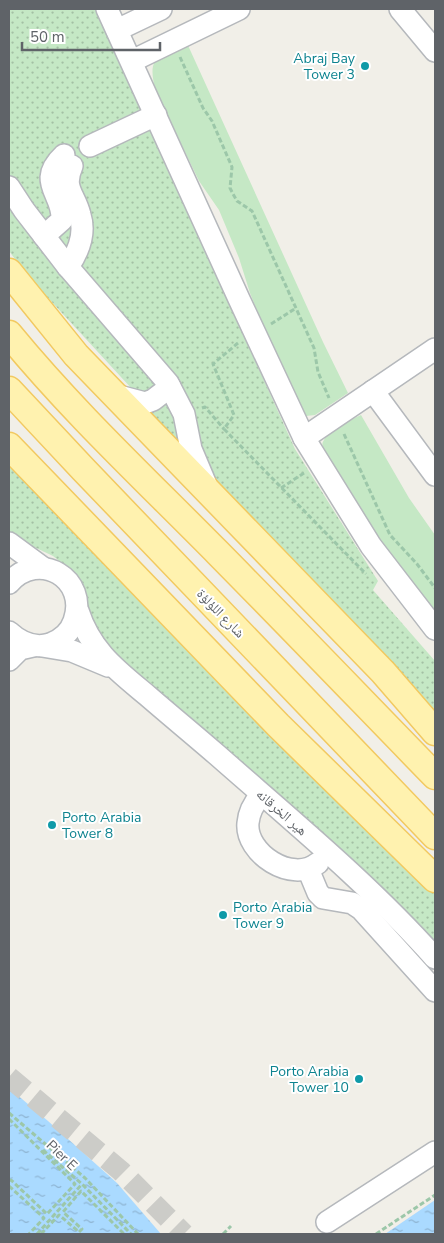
<svg xmlns="http://www.w3.org/2000/svg" width="444" height="1243" viewBox="0 0 444 1243" font-family="'Nunito Sans','Noto Naskh Arabic',sans-serif">
<style>
.grass{fill:#c5e8c5}
.garden{fill:url(#garden-dots)}
.water{fill:url(#water-ripples)}
.lines{fill:none;stroke-linecap:round;stroke-linejoin:round}
.minor-tunnel{stroke:#ccccc8;stroke-width:21;stroke-dasharray:21 11;stroke-linecap:butt}
.minor-casing{stroke:#b5b8bc;stroke-width:24}
.major-casing{stroke:#f2c960;stroke-width:29}
.path{stroke:#9cc7a9;stroke-width:3;stroke-dasharray:5 2.5;stroke-linecap:butt}
.minor{stroke:#fff;stroke-width:21}
.major{stroke:#fff2af;stroke-width:26}
.culture-dot{fill:#0f9aa8;stroke:#fff;stroke-width:2}
.labels{text-anchor:middle;stroke-width:4;stroke-linejoin:round;paint-order:stroke}
.culture-label{font-size:14px;fill:#0d838f;stroke:#fff;text-anchor:end}
.street-label{font-size:14px;fill:#5f6368;stroke:#fff}
</style>
<defs>
<pattern id="garden-dots" width="8" height="8" patternUnits="userSpaceOnUse" patternTransform="scale(1.25)"><rect width="8" height="8" fill="#c5e8c5"/><path d="M2 2h.1M6 6h.1" fill="none" stroke="#a3c0a4" stroke-width="1.8" stroke-linecap="round"/></pattern>
<pattern id="water-ripples" width="26" height="14" patternUnits="userSpaceOnUse" patternTransform="scale(1.25)"><rect width="26" height="14" fill="#aadaff"/><path d="M2 4q2-2 4 0t4 0M15 11q2-2 4 0t4 0" fill="none" stroke="#8eb4d2"/></pattern>
</defs>
<rect width="100%" height="100%" fill="#f1efe8"/>
<g class="grass">
<path d="M186,41L323,342L348,393L315,415L306,416L304,411L266,333L250,293L239,258L219,210L199,181L156,92C146,56 158,57 186,41Z"/>
<path d="M361,415L409,498L435,535V615L380,541L324,451C323,447 321,444 324,440C329,430 351,420 361,415Z"/>
</g>
<g class="garden">
<path d="M9,9H96L295,449L378,581L373,590L435,661V722L149,413L144,402L26,274L9,251Z"/>
<path d="M9,458L271,733L435,893V945L104,649L73,572L53,556L9,535Z"/>
</g>
<g class="water">
<path d="M9,1088L48,1121L117,1183L161,1234H9Z"/>
<path d="M435,1200V1234H385Z"/>
</g>
<g class="lines">
<path class="minor-tunnel" d="M9,1077L121,1171L184,1234"/>
<g class="minor-casing">
<g id="minor">
<path d="M107,9L239,299L304,438L371,546L435,629"/>
<path d="M400,9L435,51"/>
<path d="M117,30L161,9"/>
<path d="M132,61L239,9"/>
<path d="M90,146L156,115"/>
<path d="M9,187L24,210L68,267L168,383L184,414L191,449L207,487"/>
<path d="M44,236L62,220C64,194 35,182 64,155"/>
<path d="M68,267C79,251 86,234 80,215C75,194 62,189 72,166"/>
<path d="M373,391L435,475"/>
<path d="M115,395L145,403L153,400L170,387"/>
<path d="M304,438L435,349"/>
<path d="M9,543L43,568"/>
<path d="M9,583C39,549 89,579 74,621C70,633 61,640 50,644C34,649 21,643 9,632"/>
<path d="M78,611C91,652 118,671 149,697C171,716 194,735 216,754C291,820 369,884 435,958"/>
<path d="M42,646L72,651L108,666"/>
<path d="M9,660L20,649L33,646"/>
<path d="M261,795C254,803 249,811 248,823C245,853 292,884 318,863"/>
<path d="M308,869L318,893L323,898L352,903L361,909L435,991"/>
<path d="M327,1222L435,1152"/>
</g>
</g>
<g class="major-casing">
<g id="major">
<path d="M9,272L76,355L383,672L435,732"/>
<path d="M9,334C73,412 147,481 218,553C291,627 363,702 435,776"/>
<path d="M9,390L83,469L435,836"/>
<path d="M9,446L278,725L435,879"/>
</g>
</g>
<g class="path">
<path d="M180,57L203,108L212,121L232,167L230,188L233,194L237,201L252,211L314,348L318,372L329,398"/>
<path d="M271,324L296,308"/>
<path d="M238,343L213,364L234,415L224,429L366,574"/>
<path d="M202,408L205,407L224,429"/>
<path d="M344,434L390,535L417,564L435,588"/>
<path d="M281,488L304,473"/>
<path d="M9,1113L85,1178L138,1234"/>
<path d="M9,1119L75,1184L47,1214L11,1180L9,1183"/>
<path d="M43,1150L82,1184L131,1234"/>
<path d="M9,1186L44,1218L29,1234"/>
<path d="M37,1234L82,1184"/>
<path d="M41,1234L59,1215L79,1232L82,1229L63,1212L81,1191L124,1234"/>
<path d="M223,1234L231,1226"/>
<path d="M376,1234L435,1195"/>
</g>
<use href="#minor" class="minor"/>
<use href="#major" class="major"/>
</g>
<g class="culture-dot">
<circle cx="365" cy="66" r="5"/>
<circle cx="52" cy="825" r="5"/>
<circle cx="223" cy="915" r="5"/>
<circle cx="359" cy="1079" r="5"/>
</g>
<g class="labels">
<g class="culture-label">
<text x="355" y="63">Abraj Bay<tspan x="355" dy="16">Tower 3</tspan></text>
<text x="62" y="822" text-anchor="start">Porto Arabia<tspan x="62" dy="16">Tower 8</tspan></text>
<text x="233" y="912" text-anchor="start">Porto Arabia<tspan x="233" dy="16">Tower 9</tspan></text>
<text x="349" y="1076">Porto Arabia<tspan x="349" dy="16">Tower 10</tspan></text>
</g>
<g class="street-label">
<text transform="translate(221 613) rotate(46)" y="5">شارع اللؤلؤة</text>
<text transform="translate(282 812) rotate(41)" y="5">هير الخرقانه</text>
<text transform="translate(62 1155) rotate(44)" y="5">Pier E</text>
</g>
</g>
<rect width="444" height="1243" fill="none" stroke="#5f6368" stroke-width="20"/>
<path d="M22 42v8h138v-8" fill="none" stroke="#5f6368" stroke-width="2.5"/>
<text x="30" y="42" font-size="15" fill="#5f6368" stroke="#ffffff" stroke-width="4" paint-order="stroke">50 m</text>
</svg>
